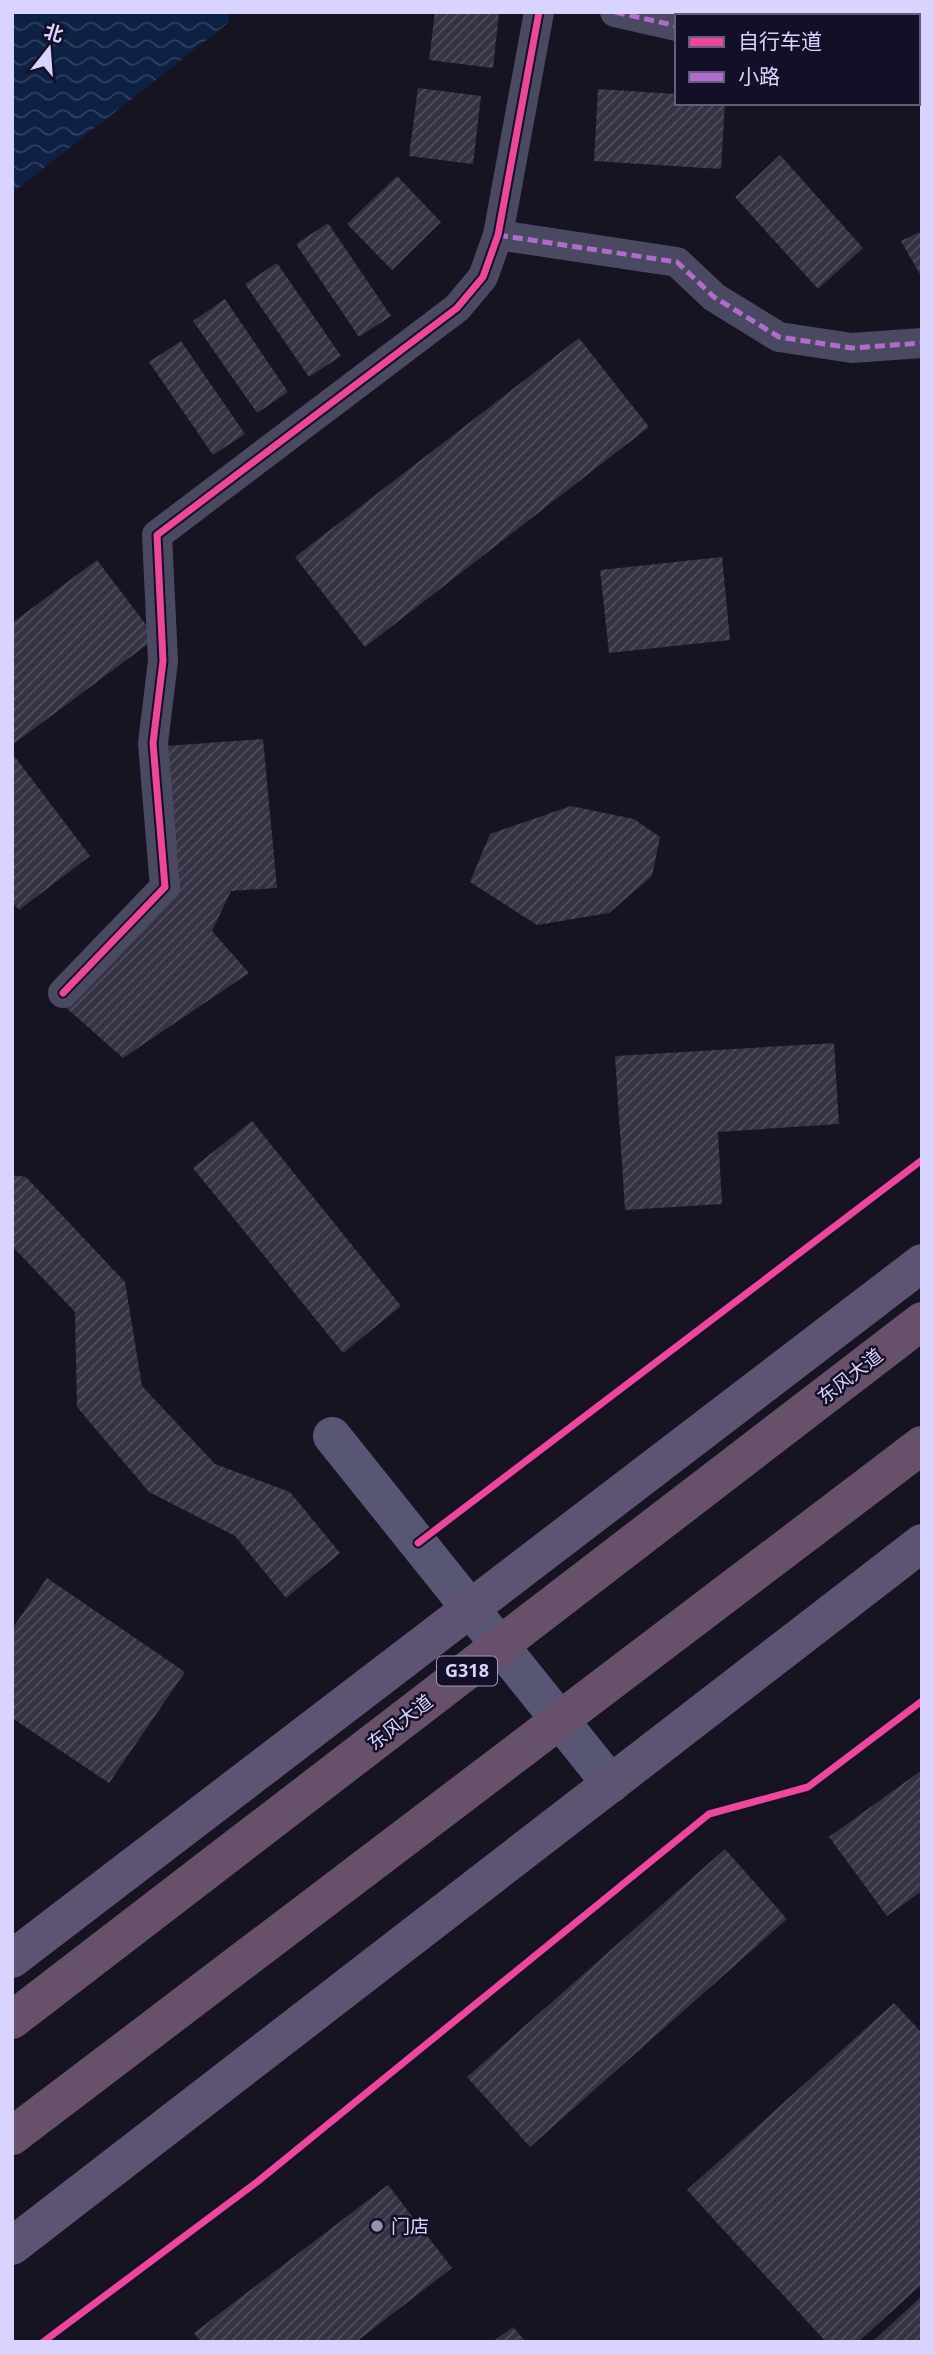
<svg xmlns="http://www.w3.org/2000/svg" width="934" height="2354" viewBox="0 0 934 2354" font-family="'Noto Sans','Noto Sans SC',sans-serif">
<style>
.water{fill:url(#water-waves)}
.building{fill:url(#building-hatch)}
.lines{fill:none;stroke-linecap:round;stroke-linejoin:round}
.street{stroke:#4a4962;stroke-width:30}
.secondary{stroke:#575674;stroke-width:38}
.primary{stroke:#5e5373;stroke-width:38}
.highway{stroke:#67516a;stroke-width:38}
.quiet{stroke:#b06ccc;stroke-width:5;stroke-dasharray:10 5;stroke-linecap:butt}
.cycleway-casing{stroke:#130f26;stroke-width:11}
.cycleway{stroke:#ed469a;stroke-width:7}
.poi-dot{fill:#9591b1;stroke:#130f26;stroke-width:2.5}
.labels{text-anchor:middle;stroke-width:5;stroke-linejoin:round;paint-order:stroke}
.shield{fill:#130f26;stroke:#9e99be;stroke-width:2}
.shield-label{font-size:18px;font-weight:bold;fill:#d9d4ff}
.street-label{font-size:19px;fill:#d9d4ff;stroke:#130f26}
.poi-label{font-size:19px;fill:#d9d4ff;stroke:#130f26;text-anchor:start}
</style>
<defs>
<pattern id="water-waves" width="16" height="10" patternUnits="userSpaceOnUse" patternTransform="scale(1.75)"><rect width="16" height="10" fill="#0d2144"/><path d="M0 5q4-4 8 0t8 0" fill="none" stroke="#304060"/></pattern>
<pattern id="building-hatch" width="6" height="6" patternUnits="userSpaceOnUse" patternTransform="scale(1.75)"><rect width="6" height="6" fill="#343243"/><path d="M-1 1l2-2M0 6l6-6M5 7l2-2" fill="none" stroke="#514f5f"/></pattern>
</defs>
<rect width="100%" height="100%" fill="#161421"/>
<path class="water" d="M12,12H229L228,23L12,193Z"/>
<g class="building">
<path d="M435,12H499L493,68L429,60Z"/>
<path d="M418,88L481,96L473,164L409,156Z"/>
<path d="M598,89L677,94V103H725L721,169L594,161Z"/>
<path d="M780,155L863,248L818,289L735,197Z"/>
<path d="M397,176L441,222L392,270L347,224Z"/>
<path d="M328,223L391,316L359,337L296,244Z"/>
<path d="M922,231V278L901,241Z"/>
<path d="M277,263L341,356L309,377L245,284Z"/>
<path d="M225,299L288,392L257,413L193,321Z"/>
<path d="M579,338L649,427L365,647L295,557Z"/>
<path d="M181,341L245,434L213,455L149,362Z"/>
<path d="M722,557L730,640L609,653L600,570Z"/>
<path d="M97,560L156,638L12,745V623Z"/>
<path d="M263,739L277,888L231,891L212,931L249,973L123,1058L63,1005L178,891L166,746Z"/>
<path d="M12,753L90,856L19,910L12,901Z"/>
<path d="M571,806L634,819L660,837L652,876L609,913L537,925L470,882L490,834Z"/>
<path d="M834,1043L839,1124L718,1132L722,1204L625,1210L615,1056Z"/>
<path d="M252,1121L401,1306L343,1353L193,1168Z"/>
<path d="M12,1175L26,1177L125,1282L142,1386L215,1464L290,1492L340,1553L286,1598L235,1536L149,1492L77,1407L75,1312L12,1246Z"/>
<path d="M47,1578L185,1672L109,1783L12,1718V1629Z"/>
<path d="M922,1770V1891L887,1916L829,1837Z"/>
<path d="M725,1849L787,1919L530,2147L467,2077Z"/>
<path d="M894,2003L922,2033V2284L858,2342H826L687,2190Z"/>
<path d="M388,2185L452,2268L356,2342H201L194,2333Z"/>
<path d="M922,2296V2342H872Z"/>
<path d="M513,2327L526,2342H492Z"/>
</g>
<g class="lines">
<g class="street">
<path d="M615,12L677,26"/>
<path d="M918,63H922"/>
<path d="M498,235L677,262L714,297L779,337L852,348L922,343"/>
<path d="M63,993L165,887L153,743L163,661L157,535L457,308L483,277L498,235L539,12"/>
</g>
<path class="secondary" d="M332,1436L611,1784"/>
<g class="primary">
<path d="M12,1959L922,1263"/>
<path d="M12,2246L922,1543"/>
</g>
<g class="highway">
<path d="M12,2020L922,1321"/>
<path d="M12,2136L922,1445"/>
</g>
<g class="quiet">
<path d="M615,12L677,26"/>
<path d="M918,63H922"/>
<path d="M498,235L677,262L714,297L779,337L852,348L922,343"/>
</g>
<g class="cycleway-casing">
<g id="cycleway">
<path d="M63,993L165,887L153,743L163,661L157,535L457,308L483,277L498,235L539,12"/>
<path d="M418,1543L922,1160"/>
<path d="M43,2342L257,2182L709,1814L808,1787L922,1701"/>
</g>
</g>
<use href="#cycleway" class="cycleway"/>
</g>
<circle class="poi-dot" cx="377" cy="2226" r="7"/>
<g class="labels">
<rect class="shield" x="437" y="1656.5" width="60" height="29" rx="5"/>
<g class="shield-label">
<text x="467" y="1677">G318</text>
</g>
<g class="street-label">
<text transform="translate(850 1376) rotate(-38)" y="7">东风大道</text>
<text transform="translate(400 1722) rotate(-38)" y="7">东风大道</text>
</g>
<g class="poi-label">
<text x="391" y="2233">门店</text>
</g>
</g>
<rect width="934" height="2354" fill="none" stroke="#d9d4ff" stroke-width="28"/>
<rect x="675" y="14" width="245" height="91" fill="#130f26" stroke="#625e7d" stroke-width="2"/>
<rect x="689" y="37" width="35" height="10" fill="#ed469a" stroke="#625e7d" stroke-width="2"/>
<text x="738" y="49" font-size="21" fill="#d9d4ff">自行车道</text>
<rect x="689" y="72" width="35" height="10" fill="#b06ccc" stroke="#625e7d" stroke-width="2"/>
<text x="738" y="84" font-size="21" fill="#d9d4ff">小路</text>
<g transform="translate(49 49) rotate(17)" stroke="#130f26" stroke-width="5" paint-order="stroke">
<path d="M0-5L12 26L0 18L-12 26Z" fill="#d9d4ff"/>
<text y="-10" font-size="19" font-weight="bold" text-anchor="middle" fill="#d9d4ff">北</text>
</g>
</svg>
